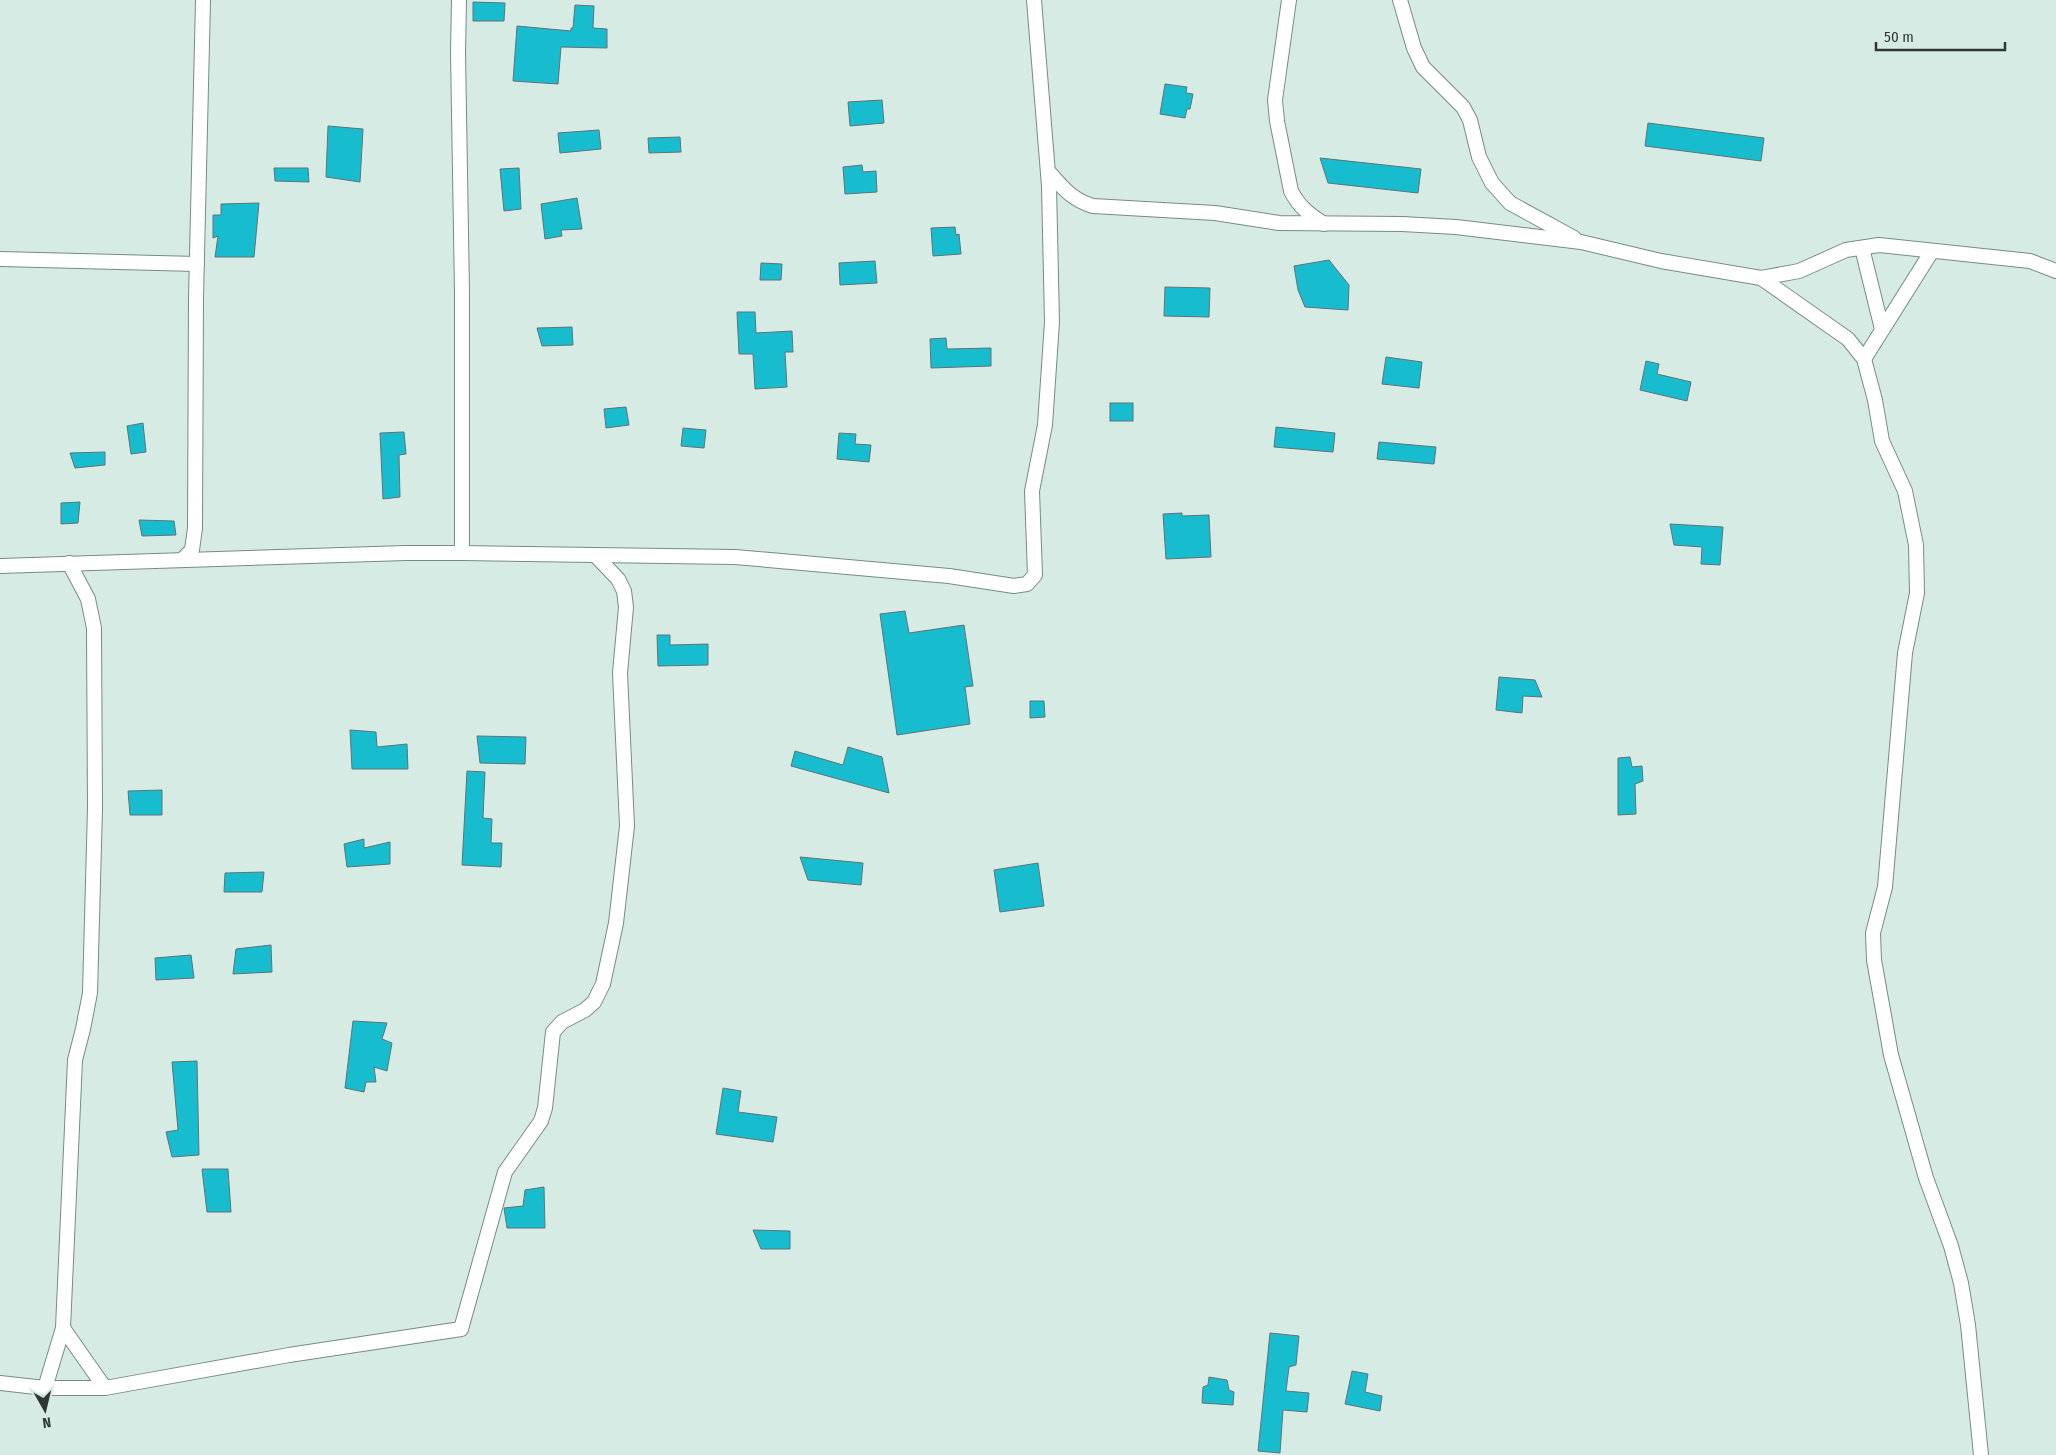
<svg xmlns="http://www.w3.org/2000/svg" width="2056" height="1455" viewBox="0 0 2056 1455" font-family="'Fira Sans Condensed',sans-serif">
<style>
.building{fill:#17bcce;stroke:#607375}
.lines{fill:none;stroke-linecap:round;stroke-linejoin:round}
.street-casing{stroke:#788a85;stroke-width:16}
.street{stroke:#fff;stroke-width:14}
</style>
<rect width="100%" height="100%" fill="#d7ebe5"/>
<g class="building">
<path d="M473,2L505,3L504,21H473Z"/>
<path d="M575,5L594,6L593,28L607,29V48L561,47L558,84L513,81L517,26L571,31V28H573Z"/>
<path d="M1165,84L1187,87L1186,93L1193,94L1190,109H1187L1185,118L1160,114Z"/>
<path d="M882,100L884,123L850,126L848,102Z"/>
<path d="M1648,123L1764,138L1761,161L1645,146Z"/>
<path d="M328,126L363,129L360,182L326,177Z"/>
<path d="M599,130L601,149L560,153L558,133Z"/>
<path d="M680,137L681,152L649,153L648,138Z"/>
<path d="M1320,158L1421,169L1418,193L1328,183Z"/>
<path d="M862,165L863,172L876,171L877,192L845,194L843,167Z"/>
<path d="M274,168H308L309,182L275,181Z"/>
<path d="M519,168L521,209L504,211L500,169Z"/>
<path d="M577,198L582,229L561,230L562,236L545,239L541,204Z"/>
<path d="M259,203L254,257H215L218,236L213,238V215H221V204Z"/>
<path d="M955,227L956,235L959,234L961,254L933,256L931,228Z"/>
<path d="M1329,260L1349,285L1348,310L1305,307L1298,290L1294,266Z"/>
<path d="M875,261L877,283L840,285L839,263Z"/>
<path d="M761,263L782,264L781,280H760Z"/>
<path d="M1165,287L1210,288L1209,317L1164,316Z"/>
<path d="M737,312H755L756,333L792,331L793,352H785L787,387L755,389L753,354H739Z"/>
<path d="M572,327L573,345L542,346L537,328Z"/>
<path d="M946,338L947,349L991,348V366L931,368L930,339Z"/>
<path d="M1386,357L1422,362L1419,388L1382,384Z"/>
<path d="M1646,361L1659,364L1657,374L1691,382L1687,401L1640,390Z"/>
<rect x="1110" y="403" width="23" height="18"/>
<path d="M626,407L629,425L606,428L604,409Z"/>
<path d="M143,423L146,452L131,454L127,426Z"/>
<path d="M1276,427L1335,433L1333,452L1274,447Z"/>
<path d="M683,428L706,430L704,448L681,446Z"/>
<path d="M404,432L406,454L399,455L400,497L383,499L380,433Z"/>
<path d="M839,433L856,434L855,444L871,445L869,462L837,459Z"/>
<path d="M1379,442L1436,447L1434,464L1377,459Z"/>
<path d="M105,452V465L75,468L70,453Z"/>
<path d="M80,502L78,523L61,524V503Z"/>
<path d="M1182,513V516L1209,515L1211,557L1166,559L1163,514Z"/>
<path d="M139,520L174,521L176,535L142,536Z"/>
<path d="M1670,524L1723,527L1720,565L1701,564L1702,547L1674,545Z"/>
<path d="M905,611L909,633L964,625L973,686L965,687L970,724L897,735L880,614Z"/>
<path d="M657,635H670V645L708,644V665L658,666Z"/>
<path d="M1499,677L1535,680L1542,697L1523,696L1522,713L1496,710Z"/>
<path d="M1030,701H1044L1045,717L1030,718Z"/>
<path d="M350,730L376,732L377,747L407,744L408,769H352Z"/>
<path d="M477,736L526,737L525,764L480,763Z"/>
<path d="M848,747L882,757L889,793L791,766L795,751L843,765Z"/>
<path d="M1630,757L1632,767L1642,766L1643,781L1635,784L1636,814L1618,815V758Z"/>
<path d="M467,771L485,772L483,818L492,819L491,843H502L501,867L462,865Z"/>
<path d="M162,790V815H130L128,791Z"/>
<path d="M364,839V848L390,842V864L347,867L344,844Z"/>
<path d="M800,857L863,863L861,885L808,880Z"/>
<path d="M1038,863L1044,906L1000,912L994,870Z"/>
<path d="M264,872L262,892H224L225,873Z"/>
<path d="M271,945L272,972L233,974L236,949Z"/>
<path d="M191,955L194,978L156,980L155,958Z"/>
<path d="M353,1021L387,1023L382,1039L392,1043L387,1071L374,1067L376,1082H366L364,1092L345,1088Z"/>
<path d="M197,1061L199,1155L172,1157L166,1132L178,1130L172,1062Z"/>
<path d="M723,1088L741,1091L738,1112L777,1117L773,1142L716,1134Z"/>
<path d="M202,1169H228L231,1212H207Z"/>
<path d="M544,1187L545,1228H507L504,1208L523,1206L525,1190Z"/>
<path d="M753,1230L790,1231V1249H761Z"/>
<path d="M1270,1333L1299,1336L1296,1365L1289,1367L1286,1391L1309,1393L1307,1412L1283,1410L1280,1453L1258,1451Z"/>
<path d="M1352,1371L1368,1374L1365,1392L1382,1396L1380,1411L1345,1404Z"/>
<path d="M1209,1377L1227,1380L1229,1390L1234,1392L1233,1405L1202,1403L1203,1387L1208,1385Z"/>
</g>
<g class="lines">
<g class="street-casing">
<g id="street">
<path d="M459,0L458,52L462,293V553"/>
<path d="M1289,0L1275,100L1277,121L1291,191C1299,207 1310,215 1324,224"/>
<path d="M1400,0L1414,48L1423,67L1463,107L1470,120L1479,157L1492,183L1510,203L1574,238"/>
<path d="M1048,171C1062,187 1072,200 1093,206L1215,213L1279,223L1402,224L1456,227L1581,242L1661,261L1761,278L1799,271L1846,250L1879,245L2030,261L2056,271"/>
<path d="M1862,248L1882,329"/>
<path d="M0,259L197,264"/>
<path d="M1761,278L1848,339L1864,359L1875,400L1882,441L1905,491L1916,545L1917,593L1905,653L1885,887L1873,933L1874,960L1891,1055L1926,1178L1951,1246L1961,1283L1968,1325L1981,1455"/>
<path d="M1864,359L1932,251"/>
<path d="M182,560L192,550L195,528L196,298L203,0"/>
<path d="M0,566L406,553H462L735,557L949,576L1014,586L1027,584L1035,575L1032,491L1045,425L1052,322L1049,186L1034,0"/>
<path d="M63,1328L105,1388"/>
<path d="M0,1383L45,1388H105L289,1355L461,1329L505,1172L541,1121L545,1108L553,1032L562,1022L585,1010L594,1002L603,984L616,923L627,826L620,673L626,607L624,591L618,579L595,555"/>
<path d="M45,1388L63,1328L75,1060L83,1029L90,993L95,808L94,628L88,599L69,563"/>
</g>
</g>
<use href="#street" class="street"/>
</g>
<g transform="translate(45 1410) rotate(172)" stroke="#d7ebe5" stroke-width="4" paint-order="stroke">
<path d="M0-4L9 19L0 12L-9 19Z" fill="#2f3735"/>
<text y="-8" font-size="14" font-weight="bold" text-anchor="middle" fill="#2f3735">N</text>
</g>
<path d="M1876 42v8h129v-8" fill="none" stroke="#2f3735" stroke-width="2.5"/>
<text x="1884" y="42" font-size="15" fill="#2f3735" stroke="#d7ebe5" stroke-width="4" paint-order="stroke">50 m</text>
</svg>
